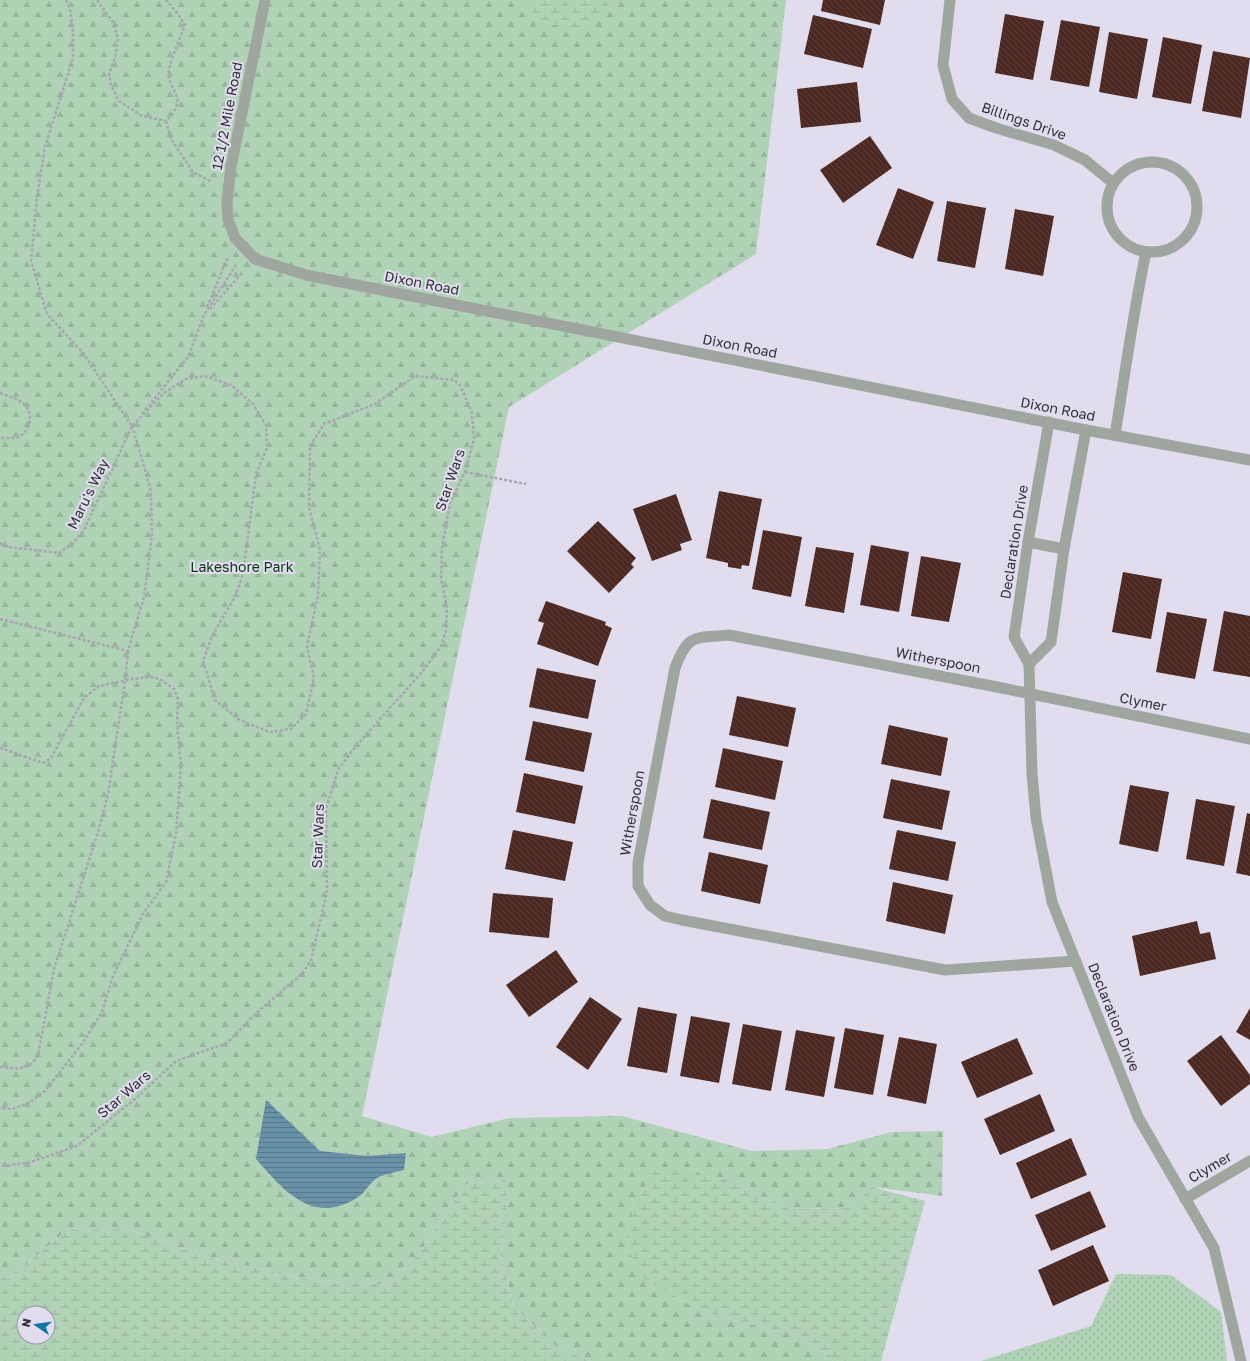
<svg xmlns="http://www.w3.org/2000/svg" width="1250" height="1361" viewBox="0 0 1250 1361" font-family="'Golos Text',sans-serif">
<style>
.green{fill:url(#green-dots)}
.forest{fill:url(#forest-firs)}
.wetland{fill:url(#wetland-marsh);fill-rule:evenodd}
.water{fill:url(#water-rules)}
.building{fill:url(#building-back-hatch)}
.lines{fill:none;stroke-linecap:round;stroke-linejoin:round}
.path{stroke:#a8a5b3;stroke-width:2.5;stroke-dasharray:3 2;stroke-linecap:butt}
.service{stroke:#9fa59f;stroke-width:11}
.minor{stroke:#9fa59f;stroke-width:11}
.labels{text-anchor:middle;stroke-width:4;stroke-linejoin:round;paint-order:stroke}
.street-label{font-size:14px;fill:#323138;stroke:#e1ddee}
.park-label{font-size:14px;fill:#093418;stroke:#e1ddee}
</style>
<defs>
<pattern id="green-dots" width="8" height="8" patternUnits="userSpaceOnUse"><rect width="8" height="8" fill="#b0d2b6"/><path d="M2 2h.1M6 6h.1" fill="none" stroke="#98b59d" stroke-width="1.8" stroke-linecap="round"/></pattern>
<pattern id="forest-firs" width="22" height="20" patternUnits="userSpaceOnUse"><rect width="22" height="20" fill="#b0d2b6"/><path d="M5 1l3.5 6h-7zM16 11l3.5 6h-7z" fill="#98b59d"/></pattern>
<pattern id="wetland-marsh" width="20" height="14" patternUnits="userSpaceOnUse"><rect width="20" height="14" fill="#b0d2b6"/><path d="M1 5h8M5 5V1M11 12h8M15 12V8" fill="none" stroke="#98b59d"/></pattern>
<pattern id="water-rules" width="6" height="5" patternUnits="userSpaceOnUse"><rect width="6" height="5" fill="#6992a9"/><path d="M0 2.5h6" fill="none" stroke="#57788b"/></pattern>
<pattern id="building-back-hatch" width="6" height="6" patternUnits="userSpaceOnUse"><rect width="6" height="6" fill="#4c2822"/><path d="M-1 5l2 2M0 0l6 6M5-1l2 2" fill="none" stroke="#5e3f3a"/></pattern>
</defs>
<rect width="100%" height="100%" fill="#e1ddee"/>
<path class="green" d="M1116,1274L1171,1275L1221,1312L1227,1361H981L1091,1326Z"/>
<path class="forest" d="M0,0H786L756,254L509,407L362,1116L432,1137L509,1118L622,1116L751,1151L827,1149L892,1132L943,1131L942,1196L873,1187L852,1208L789,1209L726,1180L702,1312L796,1335L838,1361H591L558,1348L514,1307L501,1255L507,1200L504,1180L466,1184L420,1252L389,1285L305,1279L207,1257L126,1229L67,1230L9,1279L0,1277Z"/>
<g class="wetland">
<path d="M530,0H615L602,12L575,30L549,24L528,10Z"/>
<path d="M654,1167L726,1180L789,1209L852,1208L872,1187L925,1201L881,1361H838L796,1335L702,1312L642,1277L625,1243L632,1213Z"/>
<path d="M505,1180L507,1200L501,1255L514,1307L558,1348L591,1361H0V1277L9,1279L67,1230L126,1229L207,1257L305,1279L389,1285L420,1252L466,1184ZM24,1313H48V1337H24Z"/>
</g>
<path class="water" d="M266,1100L320,1151L367,1156L406,1153L404,1170C396,1172 385,1174 377,1178C370,1182 365,1193 358,1197C313,1226 284,1191 256,1159Z"/>
<g class="building">
<path d="M823,0H885L880,25L821,11Z"/>
<path d="M1005,14L1044,21L1033,80L995,73Z"/>
<path d="M813,15L872,29L863,68L804,54Z"/>
<path d="M1061,20L1100,27L1089,87L1050,80Z"/>
<path d="M1109,32L1148,39L1137,99L1099,92Z"/>
<path d="M1163,37L1202,45L1191,104L1152,97Z"/>
<path d="M1213,51L1250,58L1241,118L1202,111Z"/>
<path d="M857,82L861,122L801,128L797,89Z"/>
<path d="M870,136L892,168L843,203L820,170Z"/>
<path d="M898,188L934,202L913,259L876,245Z"/>
<path d="M947,201L986,208L975,268L937,261Z"/>
<path d="M1015,209L1054,216L1043,276L1005,269Z"/>
<path d="M719,491L762,499L749,566L742,565L741,569L728,567V563L706,558Z"/>
<path d="M676,494L692,540L680,544L682,550L652,561L633,509Z"/>
<path d="M598,521L636,558L631,564L634,567L609,593L567,551Z"/>
<path d="M763,530L802,537L791,597L752,589Z"/>
<path d="M871,545L909,552L899,612L860,605Z"/>
<path d="M816,547L854,553L844,613L805,606Z"/>
<path d="M921,556L961,563L949,622L911,616Z"/>
<path d="M1123,572L1162,579L1151,639L1112,632Z"/>
<path d="M546,601L606,622L605,625L612,628L598,666L537,644L544,623L538,621Z"/>
<path d="M1224,611L1250,616V677L1213,671Z"/>
<path d="M1167,612L1207,619L1195,679L1156,672Z"/>
<path d="M537,668L596,680L588,719L529,707Z"/>
<path d="M737,696L796,708L788,747L729,735Z"/>
<path d="M533,721L592,733L584,772L525,760Z"/>
<path d="M889,725L948,738L941,776L881,764Z"/>
<path d="M723,748L783,761L775,800L715,787Z"/>
<path d="M524,773L583,786L575,824L516,812Z"/>
<path d="M891,779L950,791L942,830L883,818Z"/>
<path d="M1130,785L1169,792L1158,852L1119,844Z"/>
<path d="M711,799L770,812L762,850L703,838Z"/>
<path d="M1196,799L1235,806L1224,866L1186,859Z"/>
<path d="M1247,813L1250,814V876L1236,873Z"/>
<path d="M513,830L573,842L565,881L505,869Z"/>
<path d="M897,830L956,842L948,881L889,869Z"/>
<path d="M709,852L768,865L760,904L701,891Z"/>
<path d="M893,882L953,895L945,934L886,921Z"/>
<path d="M493,893L553,898L549,938L489,932Z"/>
<path d="M1197,921L1200,934L1210,932L1216,959L1140,976L1132,936Z"/>
<path d="M556,950L578,982L529,1017L506,985Z"/>
<path d="M590,997L622,1019L588,1070L556,1047Z"/>
<path d="M638,1007L677,1014L667,1073L627,1066Z"/>
<path d="M1250,1008V1040L1236,1032Z"/>
<path d="M691,1016L730,1023L719,1083L680,1076Z"/>
<path d="M743,1024L782,1031L771,1091L732,1084Z"/>
<path d="M845,1028L884,1035L873,1095L834,1088Z"/>
<path d="M796,1030L835,1037L824,1097L785,1090Z"/>
<path d="M1221,1035L1250,1075V1084L1221,1106L1187,1061Z"/>
<path d="M899,1037L937,1044L926,1104L887,1096Z"/>
<path d="M1017,1038L1033,1074L977,1098L961,1062Z"/>
<path d="M1040,1094L1055,1131L1000,1155L984,1119Z"/>
<path d="M1071,1138L1087,1175L1031,1199L1016,1163Z"/>
<path d="M1090,1191L1106,1227L1051,1251L1035,1215Z"/>
<path d="M1093,1245L1109,1281L1053,1306L1038,1270Z"/>
</g>
<g class="lines">
<g class="path">
<path d="M66,0L70,8L73,32V58L45,147L37,197L31,261L47,314L83,353L132,426"/>
<path d="M97,0L113,22L118,39L115,58L109,74L111,85L119,101L142,116L166,121C191,97 166,90 169,70C172,55 180,39 185,25L178,14L166,0"/>
<path d="M166,121L171,139L193,172L210,181"/>
<path d="M207,307L228,257"/>
<path d="M210,309L242,273"/>
<path d="M0,393C7,396 20,399 25,405C34,414 30,431 19,437C14,439 5,438 0,438"/>
<path d="M142,414L188,357L204,315L236,265"/>
<path d="M465,472L526,484"/>
<path d="M0,543L8,547L59,553L73,543L84,530L132,426L164,393L186,379L205,376L231,385L253,404L266,425L267,448L256,474L243,574L235,597L212,636L203,661L215,700L238,719L269,732L291,729L306,714L314,678L307,646L318,595L320,550L309,507L310,446L324,424L375,404L415,376L454,380L460,385L472,413L474,439L465,472L450,503L442,548L441,579L447,607L446,631L441,646L423,671L356,746L338,770L326,809L327,892L311,960L303,973L256,1013L227,1043L176,1061L135,1099L77,1146L28,1163L0,1166"/>
<path d="M0,619L128,651L144,597L152,535L151,491L132,425"/>
<path d="M0,748L43,763L51,758L84,698L99,686L132,679L152,677L161,680L174,689L178,699L177,723L181,765L176,834L166,882L143,914L113,976L102,1012L84,1041L45,1091L29,1103L12,1109L0,1108"/>
<path d="M0,1067C16,1069 30,1071 38,1055L54,969L99,829L108,794L125,681L128,651"/>
</g>
<path class="service" d="M1115,435C1125,374 1133,313 1146,252"/>
<g class="minor">
<path d="M265,0L231,167L227,202L228,219L235,238L255,259L306,275L1086,430L1250,460"/>
<path d="M950,0L943,65L952,99L969,118L996,128L1054,145L1085,160L1113,183"/>
<circle cx="1152" cy="207" r="45"/>
<path d="M1049,422L1028,542L1014,637L1029,664L1032,774L1036,818L1052,902L1138,1117L1214,1248L1241,1361"/>
<path d="M1028,542L1064,549"/>
<path d="M1029,664L1051,642L1064,549L1086,430"/>
<path d="M1076,961L945,970L682,920L665,916L650,905L638,886V863L675,668C688,633 695,638 729,635L997,687L1250,739"/>
<path d="M1185,1199L1250,1161"/>
</g>
</g>
<g class="labels">
<g class="street-label">
<text transform="translate(227 116) rotate(-79)" y="5">12 1/2 Mile Road</text>
<text transform="translate(1024 121) rotate(19)" y="5">Billings Drive</text>
<text transform="translate(422 283) rotate(11)" y="5">Dixon Road</text>
<text transform="translate(740 346) rotate(11)" y="5">Dixon Road</text>
<text transform="translate(1058 409) rotate(11)" y="5">Dixon Road</text>
<text transform="translate(450 480) rotate(-71)" y="5">Star Wars</text>
<text transform="translate(88 494) rotate(-64)" y="5">Maru's Way</text>
<text transform="translate(1014 542) rotate(-81)" y="5">Declaration Drive</text>
<text transform="translate(938 660) rotate(11)" y="5">Witherspoon</text>
<text transform="translate(1143 702) rotate(11)" y="5">Clymer</text>
<text transform="translate(632 813) rotate(-80)" y="5">Witherspoon</text>
<text transform="translate(318 836) rotate(-88)" y="5">Star Wars</text>
<text transform="translate(1114 1017) rotate(68)" y="5">Declaration Drive</text>
<text transform="translate(124 1094) rotate(-41)" y="5">Star Wars</text>
<text transform="translate(1210 1167) rotate(-30)" y="5">Clymer</text>
</g>
<g class="park-label">
<text x="242" y="572">Lakeshore Park</text>
</g>
</g>
<g transform="translate(36 1325) rotate(283)"><circle r="19" fill="#e1ddee" stroke="#9b98a5"/>
<path d="M0-3L7 15L0 10L-7 15Z" fill="#1075a1"/>
<text y="-6" font-size="11" font-weight="bold" text-anchor="middle" fill="#323138">N</text>
</g>
</svg>
